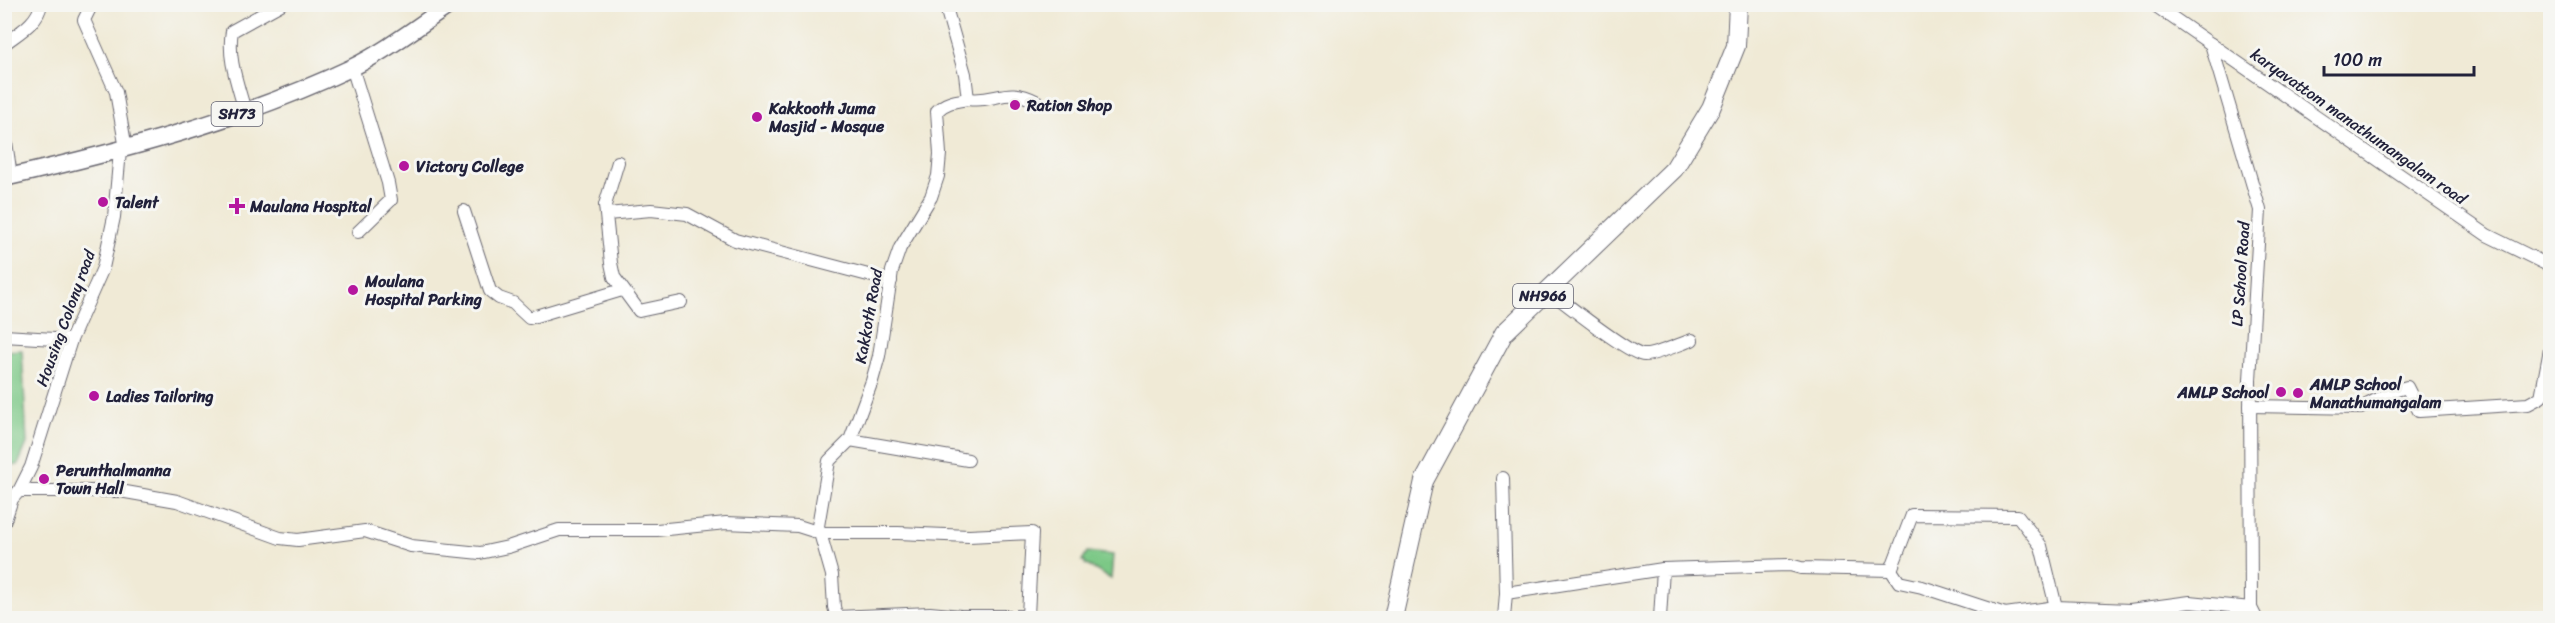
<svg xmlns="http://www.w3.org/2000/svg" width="2555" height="623" viewBox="0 0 2555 623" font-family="Sriracha,sans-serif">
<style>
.green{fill:#7cc886;stroke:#4f7560;stroke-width:1.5}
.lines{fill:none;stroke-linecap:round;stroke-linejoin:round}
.minor-casing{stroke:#6a6871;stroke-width:14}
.major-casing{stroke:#6a6871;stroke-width:19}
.highway-casing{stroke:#6a6871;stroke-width:20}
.minor{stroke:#fff;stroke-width:12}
.major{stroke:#fff;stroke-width:16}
.highway{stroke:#fff;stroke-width:18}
.poi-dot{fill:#b5179e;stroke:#f6f6f2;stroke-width:2}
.labels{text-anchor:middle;stroke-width:6;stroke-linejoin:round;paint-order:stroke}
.shield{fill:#f6f6f2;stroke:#626272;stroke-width:1.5}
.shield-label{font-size:15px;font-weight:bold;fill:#22223b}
.poi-label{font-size:16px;font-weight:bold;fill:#22223b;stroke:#f6f6f2;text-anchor:start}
.street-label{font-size:16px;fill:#22223b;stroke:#f6f6f2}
</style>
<rect width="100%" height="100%" fill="#f6f6f2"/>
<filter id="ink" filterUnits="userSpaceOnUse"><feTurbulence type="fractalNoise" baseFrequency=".0167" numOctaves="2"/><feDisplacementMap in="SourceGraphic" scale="12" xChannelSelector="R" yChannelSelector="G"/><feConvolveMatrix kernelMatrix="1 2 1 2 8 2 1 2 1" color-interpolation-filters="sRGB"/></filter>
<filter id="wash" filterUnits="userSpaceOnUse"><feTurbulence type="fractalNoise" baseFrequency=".008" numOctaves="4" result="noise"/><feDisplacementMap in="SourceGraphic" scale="24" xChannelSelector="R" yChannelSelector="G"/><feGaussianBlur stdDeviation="1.35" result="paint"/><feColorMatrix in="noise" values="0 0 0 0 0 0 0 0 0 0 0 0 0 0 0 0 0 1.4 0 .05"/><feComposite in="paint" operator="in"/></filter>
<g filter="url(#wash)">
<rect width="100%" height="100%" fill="#f0ead6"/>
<g class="green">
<path d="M22,350L27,443L18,465L5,466V351Z"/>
<path d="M1087,552L1113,555L1111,579L1085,564V561H1082Z"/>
</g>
</g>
<g filter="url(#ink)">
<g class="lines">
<g class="minor-casing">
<g id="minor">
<path d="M92,4L84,20L116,92L126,149"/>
<path d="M945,4L965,74L968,99C956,101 945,102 937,111L940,154L938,176L931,197L900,248L892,271L879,356L872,381L850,440L829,461L827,473L818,526L832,575L834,607L837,617L930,613L961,616H1028"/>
<path d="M2153,4L2487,235L2550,266"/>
<path d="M4,44C18,33 38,23 41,4"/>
<path d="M2211,44L2260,210L2250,380L2251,608"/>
<path d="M352,67L388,183L391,200L358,232"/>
<path d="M968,99C998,103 1004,85 1038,102"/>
<path d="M245,111C238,85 227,58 232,31L281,4"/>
<path d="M4,128L11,176"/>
<path d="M618,162L605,205L611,263L614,277L639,311L681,302"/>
<path d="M464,211L490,291L499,298L513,303L529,318L622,290"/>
<path d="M607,214L651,210L687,214L735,240L891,281"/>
<path d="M1549,291C1564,302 1630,355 1644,355C1653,356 1682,343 1692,340"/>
<path d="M4,336L71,340"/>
<path d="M2250,406L2361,408L2393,391L2407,387L2419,411L2528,404L2541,397L2550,349"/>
<path d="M850,440L968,460"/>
<path d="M1503,478L1506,593L1504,618"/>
<path d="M19,491H120L177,501L280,538L298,540L365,531L411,546L480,553L508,547L559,530H657L726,523L798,526L820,533H898L969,536L1032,533L1028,616"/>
<path d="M4,523L12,499L19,491L31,467L71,340L103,268L114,217L120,151"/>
<path d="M1891,570L1899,582L1922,587L2005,614L2056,607"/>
<path d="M1506,593L1663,569"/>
<path d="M1660,618L1663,569L1790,565L1801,568L1891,570L1912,515L2018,516L2041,546L2056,607L2130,610L2190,602L2251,608L2256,618"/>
</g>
</g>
<g class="major-casing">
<path id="major" d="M4,178C123,151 241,120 351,68C386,51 418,26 451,4"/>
</g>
<g class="highway-casing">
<path id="highway" d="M1393,618L1424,481L1504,333L1674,169L1711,108L1736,46L1738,4"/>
</g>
<use href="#minor" class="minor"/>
<use href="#major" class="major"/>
<use href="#highway" class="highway"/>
</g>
</g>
<g class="poi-dot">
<circle cx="1015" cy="105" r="6"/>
<circle cx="757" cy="117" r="6"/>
<circle cx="404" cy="166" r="6"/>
<circle cx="103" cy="202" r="6"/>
<path d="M234 197h6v6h6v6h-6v6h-6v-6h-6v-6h6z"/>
<circle cx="353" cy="290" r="6"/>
<circle cx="2281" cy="392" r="6"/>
<circle cx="2298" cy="393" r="6"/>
<circle cx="94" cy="396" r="6"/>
<circle cx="44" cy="479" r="6"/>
</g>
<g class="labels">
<g class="shield">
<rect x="211.5" y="102" width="51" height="24" rx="4.5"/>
<rect x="1513" y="284" width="60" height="24" rx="4.5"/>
</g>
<g class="shield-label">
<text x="237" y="119">SH73</text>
<text x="1543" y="301">NH966</text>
</g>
<g class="poi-label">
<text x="1027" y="111">Ration Shop</text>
<text x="769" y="114">Kakkooth Juma<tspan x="769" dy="18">Masjid - Mosque</tspan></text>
<text x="416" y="172">Victory College</text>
<text x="115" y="208">Talent</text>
<text x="250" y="212">Maulana Hospital</text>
<text x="365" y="287">Moulana<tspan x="365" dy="18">Hospital Parking</tspan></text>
<text x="2310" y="390">AMLP School<tspan x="2310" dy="18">Manathumangalam</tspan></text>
<text x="2269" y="398" text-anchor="end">AMLP School</text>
<text x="106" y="402">Ladies Tailoring</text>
<text x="56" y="476">Perunthalmanna<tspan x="56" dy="18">Town Hall</tspan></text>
</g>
<g class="street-label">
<text transform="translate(2359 126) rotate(35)" y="6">karyavattom manathumangalam road</text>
<text transform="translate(2240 274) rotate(-86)" y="6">LP School Road</text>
<text transform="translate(868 316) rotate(-80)" y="6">Kakkoth Road</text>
<text transform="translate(65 318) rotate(-70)" y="6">Housing Colony road</text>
</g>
</g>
<rect width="2555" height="623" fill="none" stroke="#f6f6f2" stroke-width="24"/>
<path d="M2324 66v9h150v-9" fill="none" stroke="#22223b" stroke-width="3"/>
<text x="2333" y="66" font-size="18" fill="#22223b" stroke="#f6f6f2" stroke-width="4.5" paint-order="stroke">100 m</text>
</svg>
